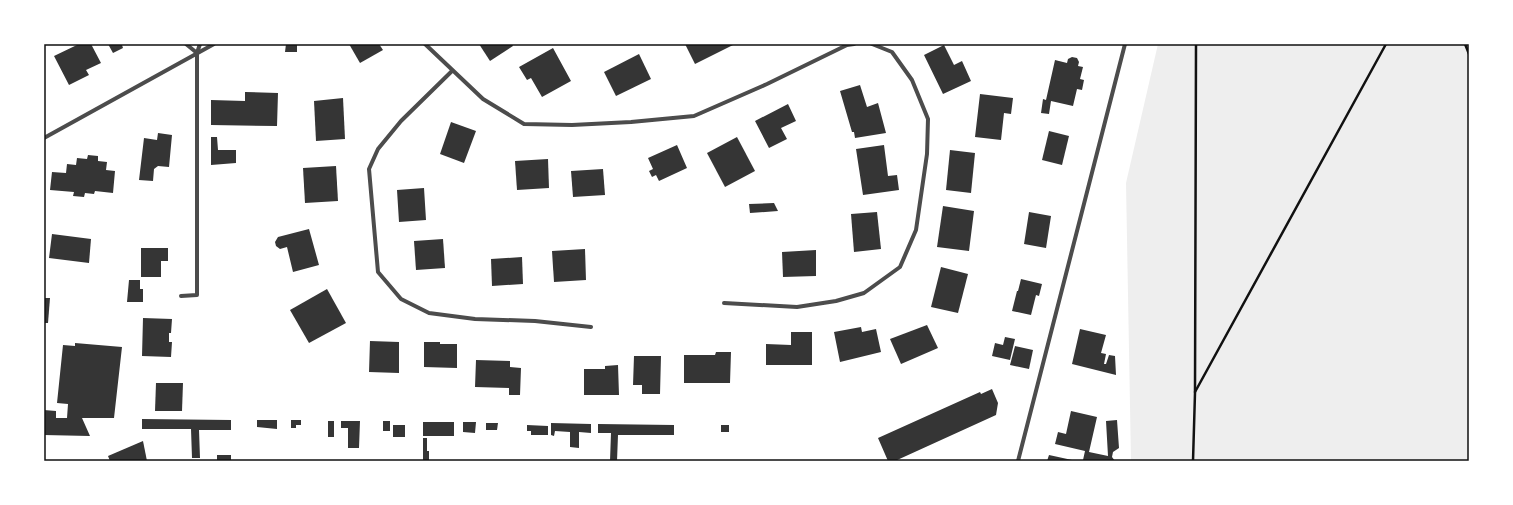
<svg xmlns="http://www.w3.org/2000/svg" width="1513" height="505" viewBox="0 0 1513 505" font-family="Signika,sans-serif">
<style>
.green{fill:#eee}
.building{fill:#353535}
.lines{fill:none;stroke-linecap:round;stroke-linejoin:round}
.path{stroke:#111;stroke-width:2.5}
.minor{stroke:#4c4c4c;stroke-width:4}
.neatline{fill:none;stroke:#111;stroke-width:1.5}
</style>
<rect width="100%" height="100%" fill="#fff"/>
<path class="green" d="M1158,44H1469V461H1131L1126,183Z"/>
<g class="building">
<path d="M79,44H91L101,63L86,70L89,75L69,85L54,56Z"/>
<path d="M108,44H124L122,45L123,48L113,53Z"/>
<path d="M286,44H297V52H285Z"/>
<path d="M349,44H379L383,50L360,63Z"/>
<path d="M479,44H512L513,46L490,61Z"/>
<path d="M685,44H735L695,64Z"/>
<path d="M944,45L954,65L962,61L971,81L943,94L924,55Z"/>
<path d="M553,48L571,81L542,97L531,78L527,80L519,67Z"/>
<path d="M639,54L651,79L616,96L604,72Z"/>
<path d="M1072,57L1077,58L1079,62L1078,66L1083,67L1080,79L1084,80L1082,90L1077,89L1073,106L1051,101L1049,114L1041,113L1043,99L1046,100L1055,60L1067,63L1068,59Z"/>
<path d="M860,85L867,107L878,103L886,133L855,138L854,132H852L840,91Z"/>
<path d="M245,92L278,93L277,126L211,125V100L245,101Z"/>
<path d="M980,94L1013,98L1011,114L1004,113L1001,140L975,137Z"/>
<path d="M343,98L345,139L316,141L314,101Z"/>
<path d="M788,104L796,121L781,128L787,139L769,148L755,121Z"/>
<path d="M451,122L476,131L464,163L440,154Z"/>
<path d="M1049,131L1069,136L1062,165L1042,160Z"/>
<path d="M158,133L172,135L169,167L158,166L154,169L153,181L139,180L144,138L157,140Z"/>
<path d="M211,137H217L218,150H236V163L211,165Z"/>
<path d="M737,137L755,171L725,187L707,153Z"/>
<path d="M677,145L687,168L659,181L656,175L652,177L649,171L653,169L648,158Z"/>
<path d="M884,145L888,176L897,175L899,190L863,195L856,149Z"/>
<path d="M950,150L975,153L971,193L946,190Z"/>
<path d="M88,155L98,156V161L107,162L106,170L115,171L113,193L95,191L94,194L85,193L84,197L73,196L74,192L50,190L52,172L66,173L67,164L76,165L77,158L87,159Z"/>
<path d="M548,159L549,188L517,190L515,161Z"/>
<path d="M336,166L338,201L305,203L303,168Z"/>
<path d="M603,169L605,195L573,197L571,171Z"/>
<path d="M424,188L426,220L399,222L397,190Z"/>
<path d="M774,203L778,211L750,213L749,204Z"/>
<path d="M943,206L974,211L969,251L937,247Z"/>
<path d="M877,212L881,249L854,252L851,214Z"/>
<path d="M1029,212L1051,216L1046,248L1024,244Z"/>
<path d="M309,229L319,265L293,272L287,247L280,249L276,246L275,242L278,237Z"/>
<path d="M52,234L91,239L89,263L49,258Z"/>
<path d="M443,239L445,268L416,270L414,241Z"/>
<path d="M141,248H168V261H161V277H141Z"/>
<path d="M585,249L586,280L554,282L552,251Z"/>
<path d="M816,250V276L783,277L782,252Z"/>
<path d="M522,257L523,284L492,286L491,259Z"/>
<path d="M941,267L968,274L958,313L931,307Z"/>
<path d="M1021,279L1042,284L1039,296L1036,295L1031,315L1012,311L1017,291H1018Z"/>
<path d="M129,280H140V289H143V302H127Z"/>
<path d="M327,289L346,323L309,343L290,310Z"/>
<path d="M44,298H50L48,323H44Z"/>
<path d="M143,318L172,319L171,333H169V342H172L171,357L142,356Z"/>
<path d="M927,325L938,348L901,364L890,339Z"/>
<path d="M861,327L862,332L876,329L881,352L840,362L834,332Z"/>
<path d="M1080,329L1106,335L1101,353L1106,354L1104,364H1106L1109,355L1115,356L1116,375L1072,364Z"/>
<path d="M791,332H812V365H766V344L791,345Z"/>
<path d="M1005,337L1015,339L1010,360L992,356L995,343L1003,345Z"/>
<path d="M370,341L399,342V373L369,372Z"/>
<path d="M424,342H440V344H457V368L424,367Z"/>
<path d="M75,343L122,347L114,418H82L90,436L44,435V410L56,411V418H67L68,404L57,403L63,345L75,346Z"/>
<path d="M1015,346L1033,350L1029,369L1010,365Z"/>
<path d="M716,352H731L730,383H684V355H715Z"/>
<path d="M634,356H661L660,394H642V385H633Z"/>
<path d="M476,360L510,361V367L521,368L520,395H509V388L475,387Z"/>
<path d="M618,365L619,395H584V369H605V366Z"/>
<path d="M156,383H183L182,411H155Z"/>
<path d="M992,389L998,403L996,415L895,461H888L878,438L980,392L981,394Z"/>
<path d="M1071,411L1097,417L1089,452L1108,456L1106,421L1117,420L1119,448L1113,452L1112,457L1115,461H1088L1083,460L1085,451L1055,444L1058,432L1066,434Z"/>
<path d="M142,419L231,420V430H199L200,458H192L191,429H142Z"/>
<path d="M257,420H277V429L257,427Z"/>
<path d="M291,420H301V425H296V428H291Z"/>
<rect x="328" y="421" width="6" height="16"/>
<path d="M341,421H360L359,448H348V428H341Z"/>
<rect x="383" y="421" width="7" height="10"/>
<rect x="423" y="422" width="31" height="14"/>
<path d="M463,422H476L475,433L463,432Z"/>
<path d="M486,423H498L497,430H486Z"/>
<path d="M551,423L591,424V433L579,432V448L570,447V432L555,431L554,436L551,435Z"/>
<path d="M598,424L674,425V435H618L617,461H610L611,433H598Z"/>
<rect x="393" y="425" width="12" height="12"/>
<path d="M527,425L548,426V435H531V431H527Z"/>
<rect x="721" y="425" width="8" height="7"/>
<path d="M423,438H427V451H429V461H423Z"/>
<path d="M143,441L147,461H110L108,456Z"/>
<rect x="217" y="455" width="14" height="6"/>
<path d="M1049,455L1072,460V461H1047Z"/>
</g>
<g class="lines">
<g class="path">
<path d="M1465,44L1469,54"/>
<path d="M1195,392L1386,44"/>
<path d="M1193,461L1195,393L1196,44"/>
</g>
<g class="minor">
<path d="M186,44L197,53"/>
<path d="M425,44L483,99L524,124L572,125L631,122L694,116L767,84L847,45L854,44"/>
<path d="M452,71L401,121L378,149L369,169L378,272L401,299L429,313L475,319L535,321L591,327"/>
<path d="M44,138L214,44"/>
<path d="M181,296L197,295V53L200,44"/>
<path d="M724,303L797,307L836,301L864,293L900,267L916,230L927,154L928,119L912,80L892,52L872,44"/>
<path d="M1018,461L1125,44"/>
</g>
</g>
<rect width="1513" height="505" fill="none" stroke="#ffffff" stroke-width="90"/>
<rect x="45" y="45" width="1423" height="415" class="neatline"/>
</svg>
